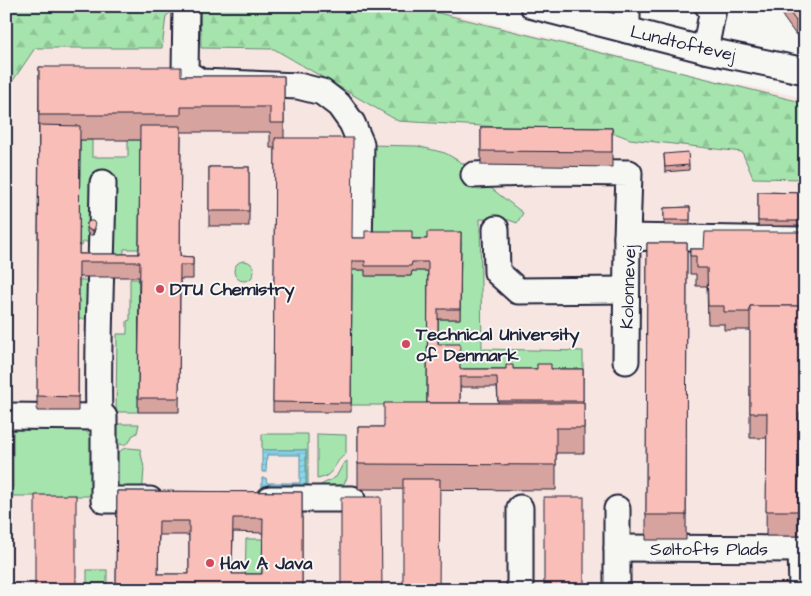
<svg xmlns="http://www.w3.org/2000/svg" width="811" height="596" viewBox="0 0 811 596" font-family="'Architects Daughter',sans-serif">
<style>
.built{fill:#f7e5e1}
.green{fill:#a5e5ad;stroke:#648474}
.forest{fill:url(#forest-firs);stroke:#648474}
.water{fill:url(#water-rules);stroke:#618fa5}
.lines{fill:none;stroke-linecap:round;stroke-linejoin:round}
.minor-casing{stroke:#22223b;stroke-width:29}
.minor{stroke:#f6f6f2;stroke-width:25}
.wall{fill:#d7a39e;stroke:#22223b;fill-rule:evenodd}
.shaded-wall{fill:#af8581;stroke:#22223b}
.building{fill:#fabeb8;stroke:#22223b;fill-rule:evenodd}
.poi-dot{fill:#d1495b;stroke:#f6f6f2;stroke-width:2}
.labels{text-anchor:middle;stroke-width:4;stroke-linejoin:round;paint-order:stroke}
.street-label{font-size:18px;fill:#22223b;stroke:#f6f6f2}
.poi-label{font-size:18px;font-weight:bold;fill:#22223b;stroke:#f6f6f2;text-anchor:start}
</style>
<defs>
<pattern id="forest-firs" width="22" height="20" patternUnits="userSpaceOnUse" patternTransform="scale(1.25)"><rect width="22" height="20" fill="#a5e5ad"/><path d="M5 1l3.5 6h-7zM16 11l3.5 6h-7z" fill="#8ec496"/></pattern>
<pattern id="water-rules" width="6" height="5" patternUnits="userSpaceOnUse" patternTransform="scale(1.25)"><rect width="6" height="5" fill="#8bd8eb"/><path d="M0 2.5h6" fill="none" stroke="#78b9ca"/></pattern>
</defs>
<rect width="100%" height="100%" fill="#f6f6f2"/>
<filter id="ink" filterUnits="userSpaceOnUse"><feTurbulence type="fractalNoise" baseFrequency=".02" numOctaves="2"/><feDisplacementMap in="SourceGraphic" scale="10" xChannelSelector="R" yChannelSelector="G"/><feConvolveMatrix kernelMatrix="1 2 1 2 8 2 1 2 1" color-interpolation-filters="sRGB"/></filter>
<g filter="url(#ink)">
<path class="built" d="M6,6H423L699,76L805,98V590H6Z"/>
<g class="green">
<path d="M80,140H92V157H128V140H140L139,249H124L123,268L89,235V242H83L82,246H79Z"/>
<path d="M368,145L417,146L445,153L466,165L474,175L523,213L517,223L509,220L480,219L482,349L583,351V379H460L438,354V319H460L461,242L365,241Z"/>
<circle cx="244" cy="271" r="10"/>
<path d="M352,270H365L366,276H411L412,271H428L427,405H351Z"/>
<path d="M130,279H139L138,412H116L117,334H127V321L130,320Z"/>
<path d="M78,280H89V319H79Z"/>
<path d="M13,423L81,428L88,433L93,441L94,496H13Z"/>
<path d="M116,424H139L137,433L132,436L130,441L124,445L116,443Z"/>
<path d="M262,434H308V497H262V489H306V450H262Z"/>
<path d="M317,434L346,435V453C343,457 339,459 337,463C331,472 329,477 317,479Z"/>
<path d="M128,448L140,449L144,468L142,497L116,496V454L123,449Z"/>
<path d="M347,461V478L341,489L317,487L336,477L343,464Z"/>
<path d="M246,539H263L262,588L245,589Z"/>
<rect x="87" y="570" width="20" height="20"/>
</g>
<g class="forest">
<path d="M6,6H176V9L166,16L162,48H35L12,82L6,65Z"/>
<path d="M200,6H410L805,103V179L753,178L742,152L630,139L617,134L398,121L274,49L201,48Z"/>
</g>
<path class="water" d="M262,450H306V489H262V478H266L267,483H300V455H267L266,472H262Z"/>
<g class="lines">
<g class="minor-casing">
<g id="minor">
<path d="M186,6L185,72L201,82L298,86L322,92L339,105L352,123L361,144L359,248"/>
<path d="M533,6L705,50L805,71"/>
<path d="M627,30V6"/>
<path d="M705,50L713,9L708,6"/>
<path d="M474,175L550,172L629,173L627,237"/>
<path d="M496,229L497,272L518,291L626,290"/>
<path d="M626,361L627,237L805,240"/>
<path d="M6,416L99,417C97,339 102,261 103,183"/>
<path d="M99,417H104V500H150"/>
<path d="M270,499H352"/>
<path d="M520,508V590"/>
<path d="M617,548L805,549"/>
<path d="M801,549L802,590"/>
<path d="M617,590V509"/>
</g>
</g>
<use href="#minor" class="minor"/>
</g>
<g class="wall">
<path d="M783,6H805V28L796,35L783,17Z"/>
<path d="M39,67L181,76H284V138L352,238L427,239L461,232L460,319H438V344L460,369H583V403H584V453H556V490L358,489V427H384L427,403L428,271H412L411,276H365V270H352L351,412H273L275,148H270V132H181L180,256L193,257V279H180L179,412H138L139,277H79L78,411H37ZM80,140H140L139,254H79ZM460,387H497L498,403H460Z"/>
<path d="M481,127L612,128V167L481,165Z"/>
<path d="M664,154L689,165V170L665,172Z"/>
<rect x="209" y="167" width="40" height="59"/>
<path d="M758,192L805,193V226H758Z"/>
<path d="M690,207V225H664V208Z"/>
<path d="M87,223L95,229L93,235H89L87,232Z"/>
<path d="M805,232V438H799L798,536H766L767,438H750V330H724V324H708L707,286H696V274H690V249H704Z"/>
<path d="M647,243H687L686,540H646Z"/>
<path d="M117,491L302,492V590H116ZM233,532L263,533L262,574H232ZM159,535H189V574H158Z"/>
</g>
<g class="shaded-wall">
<path d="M805,14V28L796,35V21Z"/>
<path d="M95,224V229L93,235V230Z"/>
</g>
<g class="building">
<path d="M785,6H805V14L796,21Z"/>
<path d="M39,67H181V76H284V123H270V107H181V115H39Z"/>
<path d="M39,125L80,126L79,254H139L140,126H181L180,256L193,257V265H180L179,398H138L140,262H79L78,397L37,396Z"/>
<path d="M481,127L612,128V152L481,151Z"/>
<path d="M275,138H353L352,238H365V231H412V239H427V232H461L460,309H438V344H460V369H506V365H513V369H537V364H551V369H583V401H498L497,377H460V403H427L428,262H412L411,266H365V261H352L351,403L273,402Z"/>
<path d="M688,152L689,165L665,167L664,154Z"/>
<rect x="209" y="167" width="40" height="44"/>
<path d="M758,192L805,193V221H758Z"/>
<path d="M690,207V220H664V208Z"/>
<path d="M90,221H93L95,224L93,230H89L87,227V223Z"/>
<path d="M705,232H805V306H750V312H724V306H708L707,268H696V256H690V249H704Z"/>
<path d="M647,243H687L686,515H646Z"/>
<path d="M750,306H805V413H799L798,511H766L767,413H750Z"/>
<path d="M384,403H584V428H556V465L358,464V427H384Z"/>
<path d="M403,479H440L439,590H403Z"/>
<path d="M117,491L302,492V590H116ZM233,518H263L262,574H232ZM159,521H189V574H158Z"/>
<rect x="35" y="495" width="41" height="95"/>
<path d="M341,497H381L382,590H341Z"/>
<rect x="544" y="497" width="40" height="93"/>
</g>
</g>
<g class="poi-dot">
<circle cx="160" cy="289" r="5"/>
<circle cx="406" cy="344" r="5"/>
<circle cx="210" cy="563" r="5"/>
</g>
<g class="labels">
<g class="street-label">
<text transform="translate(683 43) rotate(13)" y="6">Lundtoftevej</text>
<text transform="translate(628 287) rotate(-88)" y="6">Kolonnevej</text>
<text x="709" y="555">Søltofts Plads</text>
</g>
<g class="poi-label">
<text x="170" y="295">DTU Chemistry</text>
<text x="416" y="340">Technical University<tspan x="416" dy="21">of Denmark</tspan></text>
<text x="220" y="569">Hav A Java</text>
</g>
</g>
<rect width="811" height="596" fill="none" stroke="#f6f6f2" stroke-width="25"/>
<rect x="12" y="12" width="786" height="571" fill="none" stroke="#22223b" stroke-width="2" filter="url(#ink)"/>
</svg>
